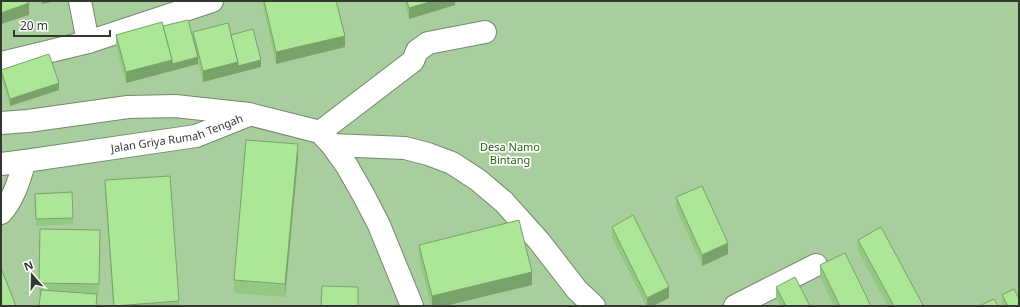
<svg xmlns="http://www.w3.org/2000/svg" width="1020" height="307" viewBox="0 0 1020 307" font-family="'Noto Sans',sans-serif">
<style>
.green{fill:#a9ce9d}
.lines{fill:none;stroke-linecap:round;stroke-linejoin:round}
.minor-casing{stroke:#75866f;stroke-width:24}
.minor{stroke:#fff;stroke-width:22}
.wall{fill:#94c783}
.shaded-wall{fill:#78a26a}
.building{fill:#ace798;stroke:#78a26a}
.labels{text-anchor:middle;stroke-width:3.5;stroke-linejoin:round;paint-order:stroke}
.street-label{font-size:11px;fill:#323a30;stroke:#fff}
.park-label{font-size:11px;fill:#2a5f11;stroke:#fff}
</style>
<rect width="100%" height="100%" fill="#dff3d9"/>
<path class="green" d="M14,1H1019V306H1V5Z"/>
<g class="lines">
<g class="minor-casing">
<g id="minor">
<path d="M80,1L88,42"/>
<path d="M1,63L88,42L212,1"/>
<path d="M1,123L28,121L128,107L175,106L249,114L320,132L332,145L347,166L364,196L379,225L412,306"/>
<path d="M320,132L413,61L417,51L428,43L485,32"/>
<path d="M332,145L405,148L428,154L452,163L478,180L504,202L539,241L577,290L594,306"/>
<path id="s1" d="M1,164L25,161L196,136L246,116"/>
<path d="M1,213C14,199 19,180 25,161"/>
<path d="M735,306L816,265"/>
</g>
</g>
<use href="#minor" class="minor"/>
</g>
<g class="wall">
<path d="M262,1H336L345,47L276,64Z"/>
<path d="M404,1H455V5L409,19Z"/>
<path d="M163,26L193,38V32L231,35L261,67L203,82L198,63V64L126,83L116,46V35Z"/>
<path d="M1,70L59,90L10,106L1,77Z"/>
<path d="M298,158L285,297L234,293V280Z"/>
<path d="M105,180L179,301V306H113L105,193Z"/>
<path d="M72,192L73,224L36,226L35,194Z"/>
<path d="M676,197L728,254L702,266L676,208Z"/>
<path d="M612,227L669,298L653,306H646L612,238Z"/>
<path d="M40,229L100,230L99,295L39,294Z"/>
<path d="M858,240L923,306H888L858,251Z"/>
<path d="M419,245L532,285L445,306H431L419,258Z"/>
<path d="M820,265L871,306H834L820,277Z"/>
<path d="M776,287L810,306H780L776,298Z"/>
<path d="M1002,295L1019,306H1002Z"/>
</g>
<g class="shaded-wall">
<path d="M42,1H56L42,4Z"/>
<path d="M433,1H455V5L409,19V8Z"/>
<path d="M29,3V15L1,24V13Z"/>
<path d="M345,36V47L276,64V52Z"/>
<path d="M198,57V64L126,83V72L172,60Z"/>
<path d="M261,60V67L203,82V71L238,62Z"/>
<path d="M59,83V90L10,106V99Z"/>
<path d="M298,144V158L285,297V284Z"/>
<path d="M728,243V254L702,266V255Z"/>
<path d="M532,272V285L445,306H432V296Z"/>
<path d="M669,287V298L653,306H647V298Z"/>
</g>
<g class="building">
<path d="M1,1H28L29,3L1,13Z"/>
<path d="M264,1H336L345,36L276,52Z"/>
<path d="M407,1H433L409,8Z"/>
<path d="M188,20L198,57L172,64V60L163,26Z"/>
<path d="M162,22L172,60L126,72L116,35Z"/>
<path d="M228,23L238,62L203,71L193,32Z"/>
<path d="M253,29L261,60L238,66V62L231,35Z"/>
<path d="M49,54L59,83L10,99L1,70Z"/>
<path d="M246,140L298,144L285,284L234,280Z"/>
<path d="M170,176L179,301L114,306L105,180Z"/>
<path d="M702,186L728,243L702,255L676,197Z"/>
<path d="M72,192L73,218L36,219L35,194Z"/>
<path d="M633,215L669,287L647,298L612,227Z"/>
<path d="M519,220L532,272L432,296L419,245Z"/>
<path d="M881,227L923,305L920,306H894L858,240Z"/>
<path d="M40,229L100,230L99,284L39,283Z"/>
<path d="M845,253L871,306H840L820,265Z"/>
<path d="M1,268L16,306H1Z"/>
<path d="M795,277L810,306H786L776,287Z"/>
<path d="M322,286L358,287V306H321Z"/>
<path d="M1014,289L1019,299V306H1008L1002,295Z"/>
<path d="M41,290L97,294L96,306H39Z"/>
<path d="M994,299L998,306H979Z"/>
</g>
<g class="labels">
<g class="street-label">
<text dy="4" stroke="none"><textPath href="#s1" startOffset="179">Jalan Griya Rumah Tengah</textPath></text>
</g>
<g class="park-label">
<text x="510" y="151">Desa Namo<tspan x="510" dy="13">Bintang</tspan></text>
</g>
</g>
<rect width="1020" height="307" fill="none" stroke="#323a30" stroke-width="4"/>
<g transform="translate(32 275) rotate(340)" stroke="#ffffff" stroke-width="3" paint-order="stroke">
<path d="M0-3L7 15L0 10L-7 15Z" fill="#323a30"/>
<text y="-6" font-size="11" font-weight="bold" text-anchor="middle" fill="#323a30">N</text>
</g>
<path d="M14 30v6h96v-6" fill="none" stroke="#323a30" stroke-width="2"/>
<text x="20" y="30" font-size="12" fill="#323a30" stroke="#ffffff" stroke-width="3" paint-order="stroke">20 m</text>
</svg>
